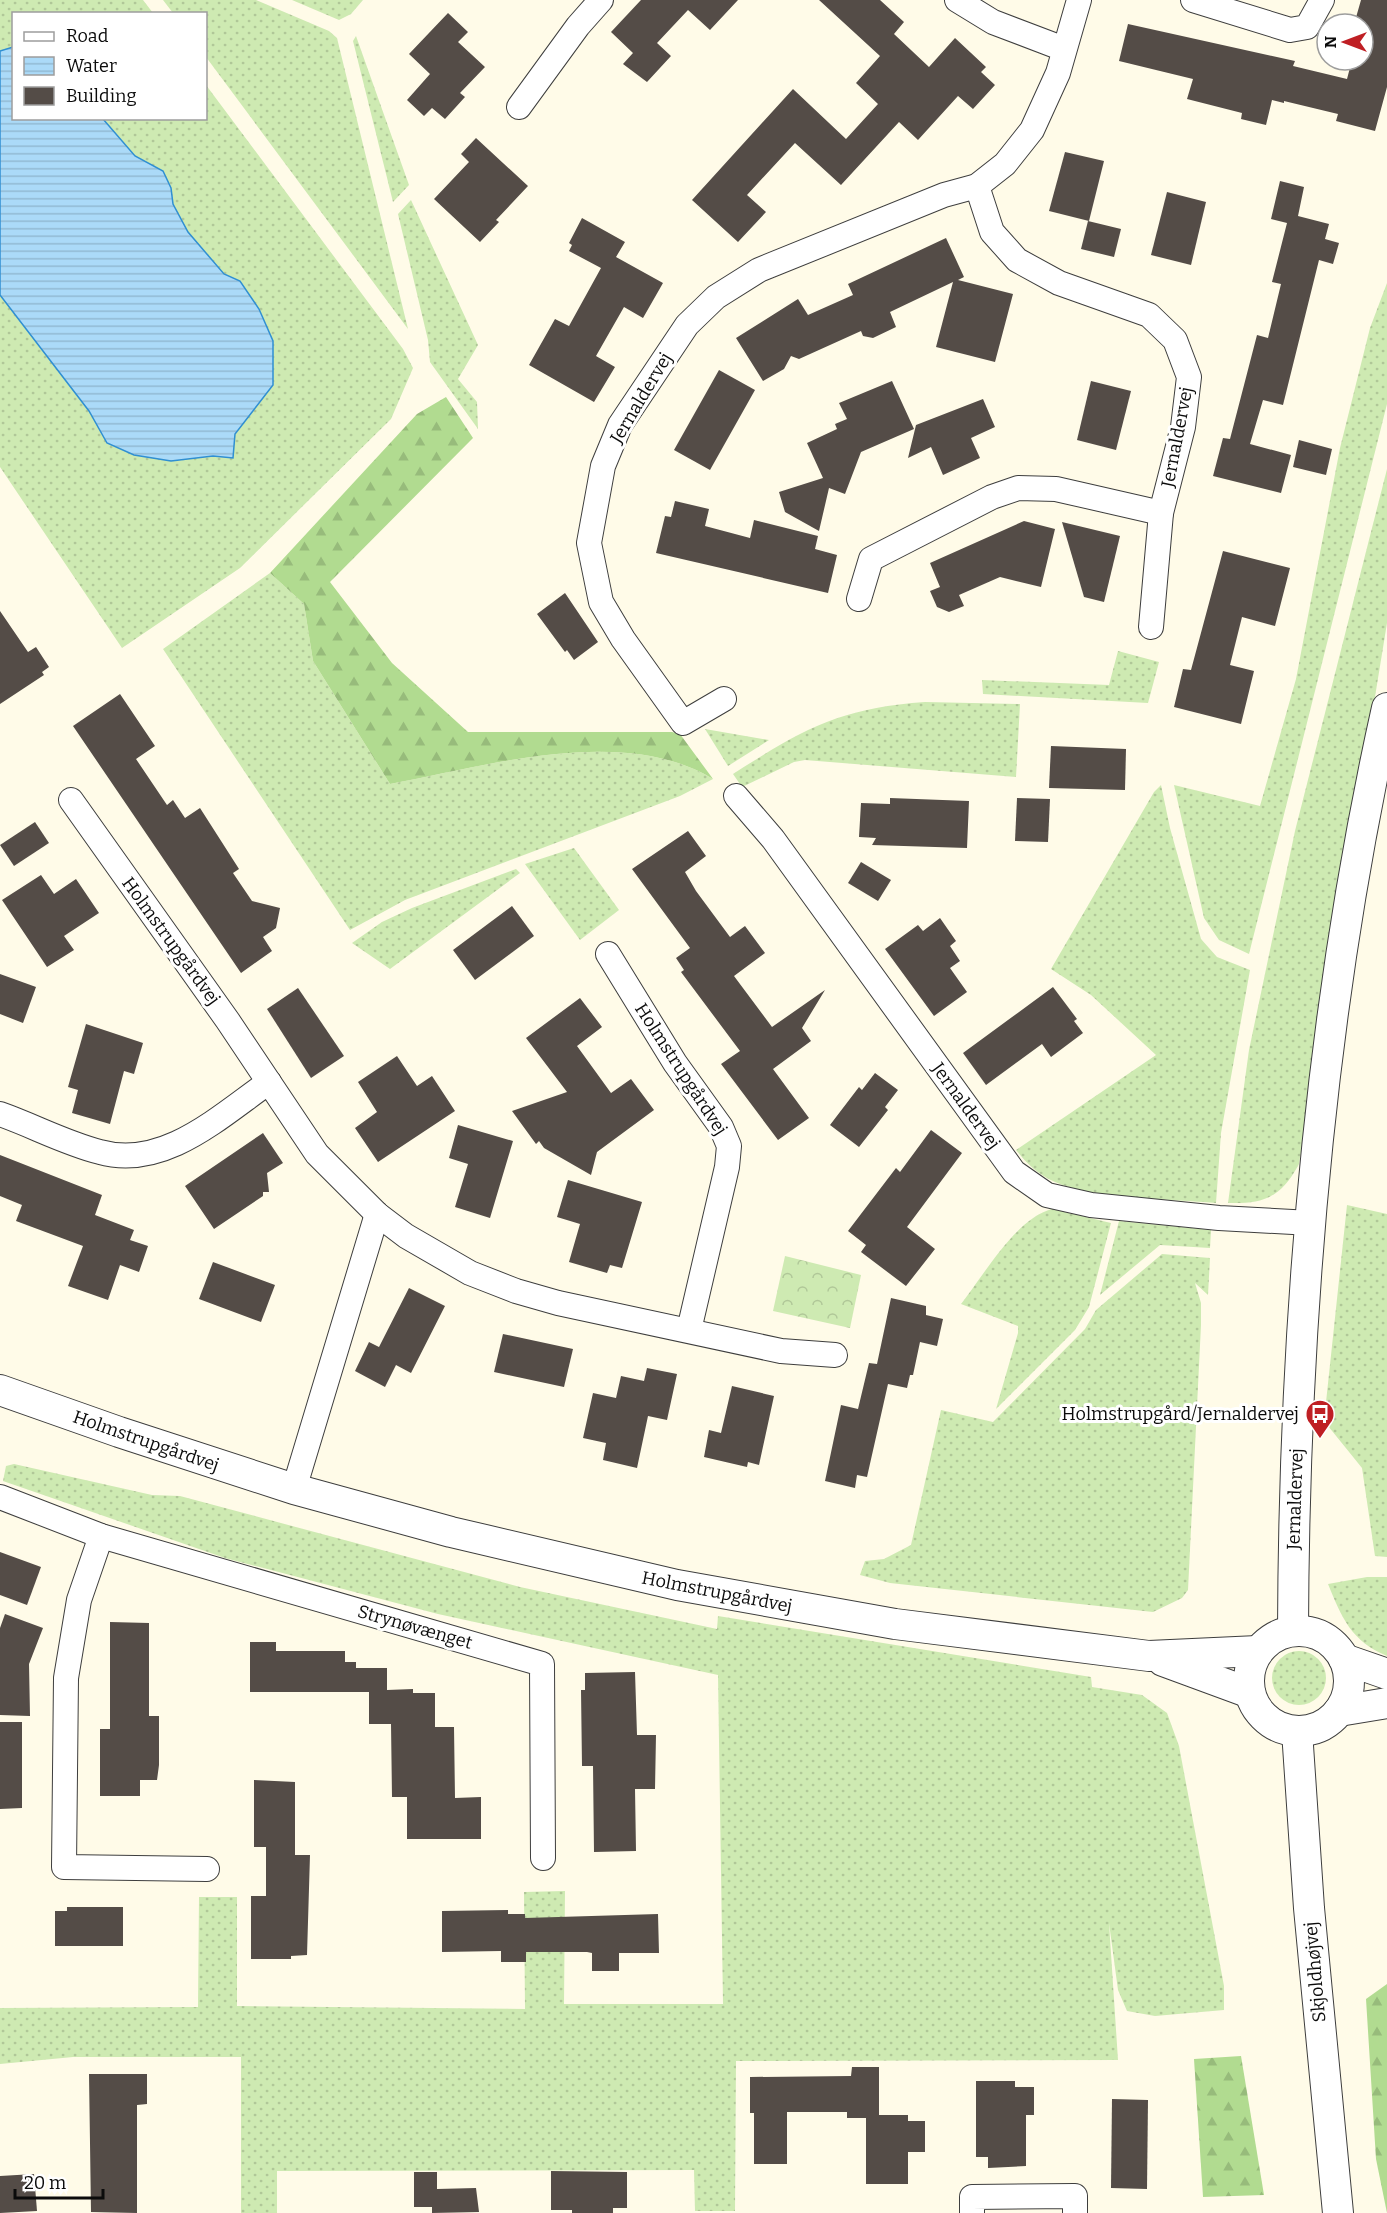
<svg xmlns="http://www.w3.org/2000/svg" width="1387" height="2213" viewBox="0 0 1387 2213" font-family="Bitter,serif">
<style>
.grass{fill:url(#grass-dots)}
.forest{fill:url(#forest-firs)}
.park{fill:url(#park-crowns)}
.water{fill:url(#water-rules);stroke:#308fd2;stroke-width:1.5}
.building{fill:#544c47}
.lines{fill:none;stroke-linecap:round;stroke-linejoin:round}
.minor-casing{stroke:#3e3e3e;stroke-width:26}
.tertiary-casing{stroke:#3e3e3e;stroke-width:32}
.minor{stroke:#fff;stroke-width:24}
.tertiary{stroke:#fff;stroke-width:30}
.labels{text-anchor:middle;stroke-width:6;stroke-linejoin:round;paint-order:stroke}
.street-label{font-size:18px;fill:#0b0b0b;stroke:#fff}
.poi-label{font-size:18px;fill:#0b0b0b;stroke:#fff;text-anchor:end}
</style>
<defs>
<pattern id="grass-dots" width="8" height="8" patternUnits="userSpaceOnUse" patternTransform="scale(1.5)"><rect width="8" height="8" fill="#ceeab2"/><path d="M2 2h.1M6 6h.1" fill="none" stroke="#b0c798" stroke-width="1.8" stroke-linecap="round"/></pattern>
<pattern id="forest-firs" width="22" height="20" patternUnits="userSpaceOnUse" patternTransform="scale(1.5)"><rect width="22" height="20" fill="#b1db90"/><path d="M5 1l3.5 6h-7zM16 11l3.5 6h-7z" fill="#97bb7b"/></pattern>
<pattern id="park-crowns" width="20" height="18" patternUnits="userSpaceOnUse" patternTransform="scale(1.5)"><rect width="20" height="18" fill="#ceeab2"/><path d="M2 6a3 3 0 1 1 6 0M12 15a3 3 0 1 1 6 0" fill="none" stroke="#b0c798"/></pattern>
<pattern id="water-rules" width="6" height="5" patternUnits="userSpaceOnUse" patternTransform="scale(1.5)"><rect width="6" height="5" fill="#abdaf8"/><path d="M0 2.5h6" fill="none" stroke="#92bad3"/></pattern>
</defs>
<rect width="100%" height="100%" fill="#fffbe8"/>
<g class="grass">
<path d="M0,0H143L153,13L14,14V118H206V85L403,349L413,368L391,419L240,568L122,648L0,467Z"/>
<path d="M163,0H256L329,31L337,38L408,329L206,57V14L173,13Z"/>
<path d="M292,0H363L351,14L339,20Z"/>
<path d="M356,36L409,185L393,202L353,41Z"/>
<path d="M411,200L478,345L458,379L477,402L478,429L430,362L428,340L398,214Z"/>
<path d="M1387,283V404L1249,954L1219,940L1204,918L1174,785L1260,806L1296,679L1340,448L1370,328Z"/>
<path d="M1387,469V623L1299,1164C1281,1197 1265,1204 1228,1203L1249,1050L1295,831Z"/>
<path d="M270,573L304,604L313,661L390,784C487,766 623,724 713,779L680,796L405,900L350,930L163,649Z"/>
<path d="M1118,651L1159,662L1148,703L983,694L982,680L1109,685Z"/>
<path d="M925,702L1020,704L1016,777L805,760L794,762L742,787L733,774C803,729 840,708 925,702Z"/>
<path d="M705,729L769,740L728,766Z"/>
<path d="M1161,785L1170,828L1201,939L1217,957L1250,970L1221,1133L1216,1203C1173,1199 1093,1199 1055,1182C1039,1175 1027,1164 1016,1150L1156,1055L1091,995L1051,969L1154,792Z"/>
<path d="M574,848L619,910L580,940L525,864Z"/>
<path d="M516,869L520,873L390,969L352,943L382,922L412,908Z"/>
<path d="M1347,1205L1387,1214V1557L1375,1556L1362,1468L1324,1421Z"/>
<path d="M1052,1209L1111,1223L1089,1307L1075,1330L996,1409L1018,1333V1326L961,1304C984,1275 1016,1218 1052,1209Z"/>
<path d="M1119,1221L1211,1230L1210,1248L1160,1245L1100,1295Z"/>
<path d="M1162,1254L1210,1258L1208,1295L1195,1283L1201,1303V1325L1188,1590L1182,1598L1153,1612L890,1583L860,1575L865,1561L884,1559L911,1545L941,1410L993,1422L1085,1329L1096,1310Z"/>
<path d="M14,1464L152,1495L180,1496L520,1587L717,1629L718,1616L1091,1677L1092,1687L1142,1695L1167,1713L1179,1746L1224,1986V2010L1155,2016L1127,2011L1118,1990L1109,1923L1118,2060L736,2061L735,2211H695L694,2170L277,2171V2213H241V2057H73L0,2064V2008L198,2007L199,1897H237V2006L525,2009L524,1892L565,1891L564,2004H723L718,1675L438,1614L225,1558L3,1481L6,1466Z"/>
<path d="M1367,1577H1387V1656C1351,1641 1342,1618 1328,1584Z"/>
<circle cx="1299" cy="1678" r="27"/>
</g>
<g class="forest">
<path d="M446,397L473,438L330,582L392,663L468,732H672L680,734L713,779C623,724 487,766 390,784L313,661L304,604L270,573L417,414Z"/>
<path d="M1387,1984V2213L1376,2159L1366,1999Z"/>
<path d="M1241,2056L1264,2195L1203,2197L1194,2059Z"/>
</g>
<path class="park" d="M785,1256L861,1275L850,1328L773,1311Z"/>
<path class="water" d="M13,47L14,118L103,119L135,156L163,171L171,188L173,204L188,232L224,274L240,281L259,309L273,341V385L235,434L233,458L213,456L171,461L134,455L107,443L89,411L0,295V51Z"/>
<g class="building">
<path d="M641,0H738L710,30L688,10L657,43L671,56L647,82L623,64L633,53L611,32Z"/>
<path d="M819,0H880L904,22L894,34L929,67L955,38L986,67L981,72L995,85L973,109L958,96L918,140L899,122L841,185L795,143L747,195L766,212L738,242L692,200L793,89L846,139L878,104L856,83L880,56Z"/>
<path d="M1361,0H1387V87L1375,131L1336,121L1338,114L1284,101V103L1272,100L1266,125L1241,119L1242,113L1187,99L1193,79L1119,61L1128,24L1295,61L1293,66L1347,79L1352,60H1363V24L1355,21Z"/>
<path d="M448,13L468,32L458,42L485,67L460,93L465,97L445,119L432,108L424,116L407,100L430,74L409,54Z"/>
<path d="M476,138L528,186L496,220L499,222L480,242L434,199L469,162L461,154Z"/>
<path d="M1065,152L1104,161L1089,221L1049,211Z"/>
<path d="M1280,181L1304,187L1298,216L1329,224L1325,239L1339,243L1333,264L1319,260L1283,405L1263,400L1250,444L1291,455L1281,493L1213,476L1223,438L1230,439L1257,335L1268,338L1281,284L1272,282L1287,223L1271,219Z"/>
<path d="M1167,192L1206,202L1191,265L1151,255Z"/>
<path d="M582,218L625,242L616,257L663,283L643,318L624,307L596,356L615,367L594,402L529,365L555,319L569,326L601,268L569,251L572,245L569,243Z"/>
<path d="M1088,221L1121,229L1114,257L1081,249Z"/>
<path d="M946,238L964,277L958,280L1013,294L995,362L936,347L953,282L890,312L896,327L873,338L863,336L861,331L799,359L791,356L784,369L763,381L736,338L798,299L808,315L853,295L848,284Z"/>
<path d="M719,370L755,390L710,470L674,450Z"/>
<path d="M892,381L914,429L861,452L845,494L829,488L819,531L785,512L779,492L823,478L807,443L837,429L835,424L847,419L839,403Z"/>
<path d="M1091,381L1131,391L1116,450L1077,440Z"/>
<path d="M983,399L995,427L971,438L980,458L943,475L931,447L908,458L916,425Z"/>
<path d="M1299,440L1332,449L1326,475L1293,467Z"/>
<path d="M675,501L709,509L705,526L750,538L754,520L818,536L815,549L837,555L828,593L656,553L665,516L671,517Z"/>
<path d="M1024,521L1055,529L1041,587L1000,577L959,595L964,606L949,612L937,607L930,591L940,587L930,563Z"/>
<path d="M1062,522L1120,536L1104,602L1084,597Z"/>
<path d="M1223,551L1290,568L1275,626L1242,617L1230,665L1254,671L1241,724L1174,707L1183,669L1191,670Z"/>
<path d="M565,593L598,642L574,660L567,650L565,652L537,614Z"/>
<path d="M0,611L28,652L36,647L49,667L42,672L44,675L0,704Z"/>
<path d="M120,694L155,746L136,759L167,805L173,800L185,818L200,808L239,869L233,873L252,901L280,908L276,928L263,937L272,951L241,973L73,726Z"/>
<path d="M1051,746L1126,749L1125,790L1049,788Z"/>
<path d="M890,798L969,801L967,848L872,845L876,838L859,837L861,803L890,804Z"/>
<path d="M1017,798L1050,799L1048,842L1015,841Z"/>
<path d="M35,822L49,843L14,866L0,845Z"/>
<path d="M688,831L706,856L685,872L696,891L730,937L745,926L765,953L734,976L772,1027L825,990L802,1028L811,1041L773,1069L809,1118L778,1140L721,1064L740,1051L681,972L684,970L676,958L690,948L632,869Z"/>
<path d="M861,862L891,880L878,901L848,883Z"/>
<path d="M41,875L54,894L76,879L99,913L64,936L74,950L47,967L2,900Z"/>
<path d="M512,906L534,936L475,980L453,950Z"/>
<path d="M940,918L956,941L950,946L960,961L950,968L967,992L934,1016L885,949L918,925L923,931Z"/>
<path d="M0,974L36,987L23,1023L0,1014Z"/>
<path d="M1053,987L1077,1019L1074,1021L1083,1033L1051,1057L1042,1044L986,1085L963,1053Z"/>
<path d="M298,988L344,1056L311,1078L267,1009Z"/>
<path d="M580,998L602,1027L577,1046L611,1093L631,1079L654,1110L597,1152L591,1175L544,1148L539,1141L536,1144L512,1111L567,1092L526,1038Z"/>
<path d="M86,1024L143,1043L134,1074L124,1071L110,1124L72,1113L78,1090L68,1087Z"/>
<path d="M397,1056L417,1086L432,1076L455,1111L378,1162L355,1128L377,1112L358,1082Z"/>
<path d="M875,1073L898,1090L885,1107L888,1110L859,1147L830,1125L859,1087L862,1090Z"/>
<path d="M458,1125L513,1141L490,1218L455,1207L468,1164L449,1158Z"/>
<path d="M931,1130L962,1153L907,1227L935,1249L906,1286L861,1252L866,1245L848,1231L896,1168L900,1172Z"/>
<path d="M263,1133L283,1163L267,1173L269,1192H263V1196L214,1229L185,1186Z"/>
<path d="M0,1155L102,1195L95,1215L134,1230L130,1240L148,1246L139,1272L120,1265L108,1300L68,1286L83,1246L16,1221L22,1205L0,1196Z"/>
<path d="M568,1180L642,1202L622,1268L610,1265L607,1273L569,1262L580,1224L557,1217Z"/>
<path d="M213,1262L275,1285L261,1322L199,1299Z"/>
<path d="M409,1288L445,1306L411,1373L396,1365L385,1387L355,1371L369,1342L379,1347Z"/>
<path d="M891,1298L926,1306V1315L943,1319L937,1346L920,1342L913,1375H910L907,1388L888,1384L867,1477L857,1475L855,1488L825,1481L841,1405L858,1409L869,1363L877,1364Z"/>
<path d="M503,1334L573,1349L564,1387L494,1372Z"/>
<path d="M647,1368L677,1374L667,1420L648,1416L637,1468L603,1460L606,1443L583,1438L593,1393L616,1398L621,1376L644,1381Z"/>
<path d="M732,1386L774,1396L759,1465L748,1462L747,1467L704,1457L709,1430L721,1433Z"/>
<path d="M0,1552L41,1567L27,1605L0,1595Z"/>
<path d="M5,1614L43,1628L29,1664L30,1716L0,1715V1628Z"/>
<path d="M110,1622L149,1623V1716H159V1765L157,1780H140V1796H100V1729H110Z"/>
<path d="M250,1642H276V1651H345V1662H356V1668H387V1690L413,1689V1693H435V1727H454L455,1798L481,1797V1839H407V1797H392L391,1724H369V1692H250Z"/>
<path d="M635,1672L637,1735H656L655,1789H635L636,1851L594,1852L593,1766H582L581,1690H585V1673Z"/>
<path d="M0,1722H22V1808L0,1809Z"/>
<path d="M254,1780L295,1782V1855H310L307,1955L291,1956V1959H251V1896H266V1847H254Z"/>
<path d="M67,1907H123V1946H55V1911H67Z"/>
<path d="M508,1910V1914H525V1918L658,1914L659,1953H619V1971H592V1953L587,1952H526V1962H501V1951L442,1952V1911Z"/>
<path d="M852,2067H879V2115H908V2121H925V2152H908V2184H866V2118H847V2112H787V2164H754V2113H750V2077L851,2076Z"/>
<path d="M89,2074H147V2104L137,2105V2213L91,2212Z"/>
<path d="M976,2081H1015V2087H1034V2115H1026V2166L988,2168V2157H976Z"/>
<path d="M1112,2099L1148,2100L1147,2189L1111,2188Z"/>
<path d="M551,2171L627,2172V2208H613V2213H572V2210H551Z"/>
<path d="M414,2172H437V2189L476,2188L479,2212L432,2213V2207H414Z"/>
<path d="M34,2174L37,2211L0,2213V2176Z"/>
</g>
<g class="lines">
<g class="minor-casing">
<g id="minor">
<path d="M957,0L993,22L1064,49"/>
<path d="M1193,0L1290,30L1307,27L1322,0"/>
<path d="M519,107L578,26L601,0"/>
<path d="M977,186L992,232L1017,260L1059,283L1149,315L1175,340L1189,377L1183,427L1161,513L1151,627"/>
<path d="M859,599L871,559L992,497L1018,488L1056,489L1161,513"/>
<path d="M724,699L683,723L623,639L601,602L589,543L603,466L620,425L687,325L716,297L759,270L944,195L977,186L1005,164L1032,130L1058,73L1079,0"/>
<path d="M736,796L773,839L1014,1172L1047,1195L1091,1205L1219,1218L1311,1223"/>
<path d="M71,800L228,1021L317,1154L377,1214L406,1236L470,1273L516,1291L558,1303L781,1351L835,1355"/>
<path d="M608,954L675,1063L721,1127L729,1146L727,1167L689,1330"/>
<path d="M0,1114C34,1126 65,1143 100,1152C164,1170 220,1116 269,1082"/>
<path d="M294,1489L377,1214"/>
<path d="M0,1497L101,1536L542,1664L543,1858"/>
<path d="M101,1536L79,1600L66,1678L64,1867L207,1869"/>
<path d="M972,2213V2197L1075,2196V2213"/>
</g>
</g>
<g class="tertiary-casing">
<g id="tertiary">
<path d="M0,1390L119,1432L294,1489L451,1532L677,1585L895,1624L1149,1656L1258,1651"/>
<path d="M1293,1631C1294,1324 1320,1008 1387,708"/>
<circle cx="1299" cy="1681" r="50"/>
<path d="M1344,1659L1387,1674"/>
<path d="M1163,1661L1250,1693"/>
<path d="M1339,1711L1387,1703"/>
<path d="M1297,1731L1309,1908L1338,2213"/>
</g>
</g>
<use href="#minor" class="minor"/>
<use href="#tertiary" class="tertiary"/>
</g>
<defs>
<g id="bus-pin" transform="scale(1.5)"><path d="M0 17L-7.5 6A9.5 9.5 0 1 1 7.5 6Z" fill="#bf1f24" stroke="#fff"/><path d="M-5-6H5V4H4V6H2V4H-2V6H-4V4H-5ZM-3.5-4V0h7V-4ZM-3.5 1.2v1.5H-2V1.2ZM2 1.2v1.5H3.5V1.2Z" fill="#fff"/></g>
</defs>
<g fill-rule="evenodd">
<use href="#bus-pin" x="1320" y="1414"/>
</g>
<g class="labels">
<g class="street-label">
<text transform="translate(641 398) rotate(-59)" y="6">Jernaldervej</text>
<text transform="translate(1177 437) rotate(-79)" y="6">Jernaldervej</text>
<text transform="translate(171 941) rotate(54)" y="6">Holmstrupgårdvej</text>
<text transform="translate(681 1069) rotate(57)" y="6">Holmstrupgårdvej</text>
<text transform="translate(966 1106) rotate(54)" y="6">Jernaldervej</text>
<text transform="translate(146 1441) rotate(19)" y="6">Holmstrupgårdvej</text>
<text transform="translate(1295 1499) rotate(-88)" y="6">Jernaldervej</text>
<text transform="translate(717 1592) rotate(11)" y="6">Holmstrupgårdvej</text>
<text transform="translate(415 1627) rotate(16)" y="6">Strynøvænget</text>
<text transform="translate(1315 1972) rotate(-95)" y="6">Skjoldhøjvej</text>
</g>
<g class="poi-label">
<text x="1299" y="1420">Holmstrupgård/Jernaldervej</text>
</g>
</g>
<rect x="12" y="12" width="195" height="108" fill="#ffffff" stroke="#9d9d9d" stroke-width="1.5"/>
<rect x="24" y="32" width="30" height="9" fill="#ffffff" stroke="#9d9d9d" stroke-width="1.5"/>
<text x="66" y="42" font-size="18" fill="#0b0b0b">Road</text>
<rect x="24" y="57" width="30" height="18" fill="url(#water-rules)" stroke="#9d9d9d" stroke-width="1.5"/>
<text x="66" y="72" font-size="18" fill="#0b0b0b">Water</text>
<rect x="24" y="87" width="30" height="18" fill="#544c47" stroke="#9d9d9d" stroke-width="1.5"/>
<text x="66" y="102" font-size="18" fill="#0b0b0b">Building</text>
<g transform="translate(1345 42) rotate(270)"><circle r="28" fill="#ffffff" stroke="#9d9d9d" stroke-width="1.5"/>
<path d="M0-4.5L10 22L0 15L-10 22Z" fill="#bf1f24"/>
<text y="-9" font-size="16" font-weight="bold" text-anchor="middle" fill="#0b0b0b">N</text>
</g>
<path d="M15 2189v9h88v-9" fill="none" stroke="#0b0b0b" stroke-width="3"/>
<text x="24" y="2189" font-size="18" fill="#0b0b0b" stroke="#ffffff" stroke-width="4.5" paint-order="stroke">20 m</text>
</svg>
